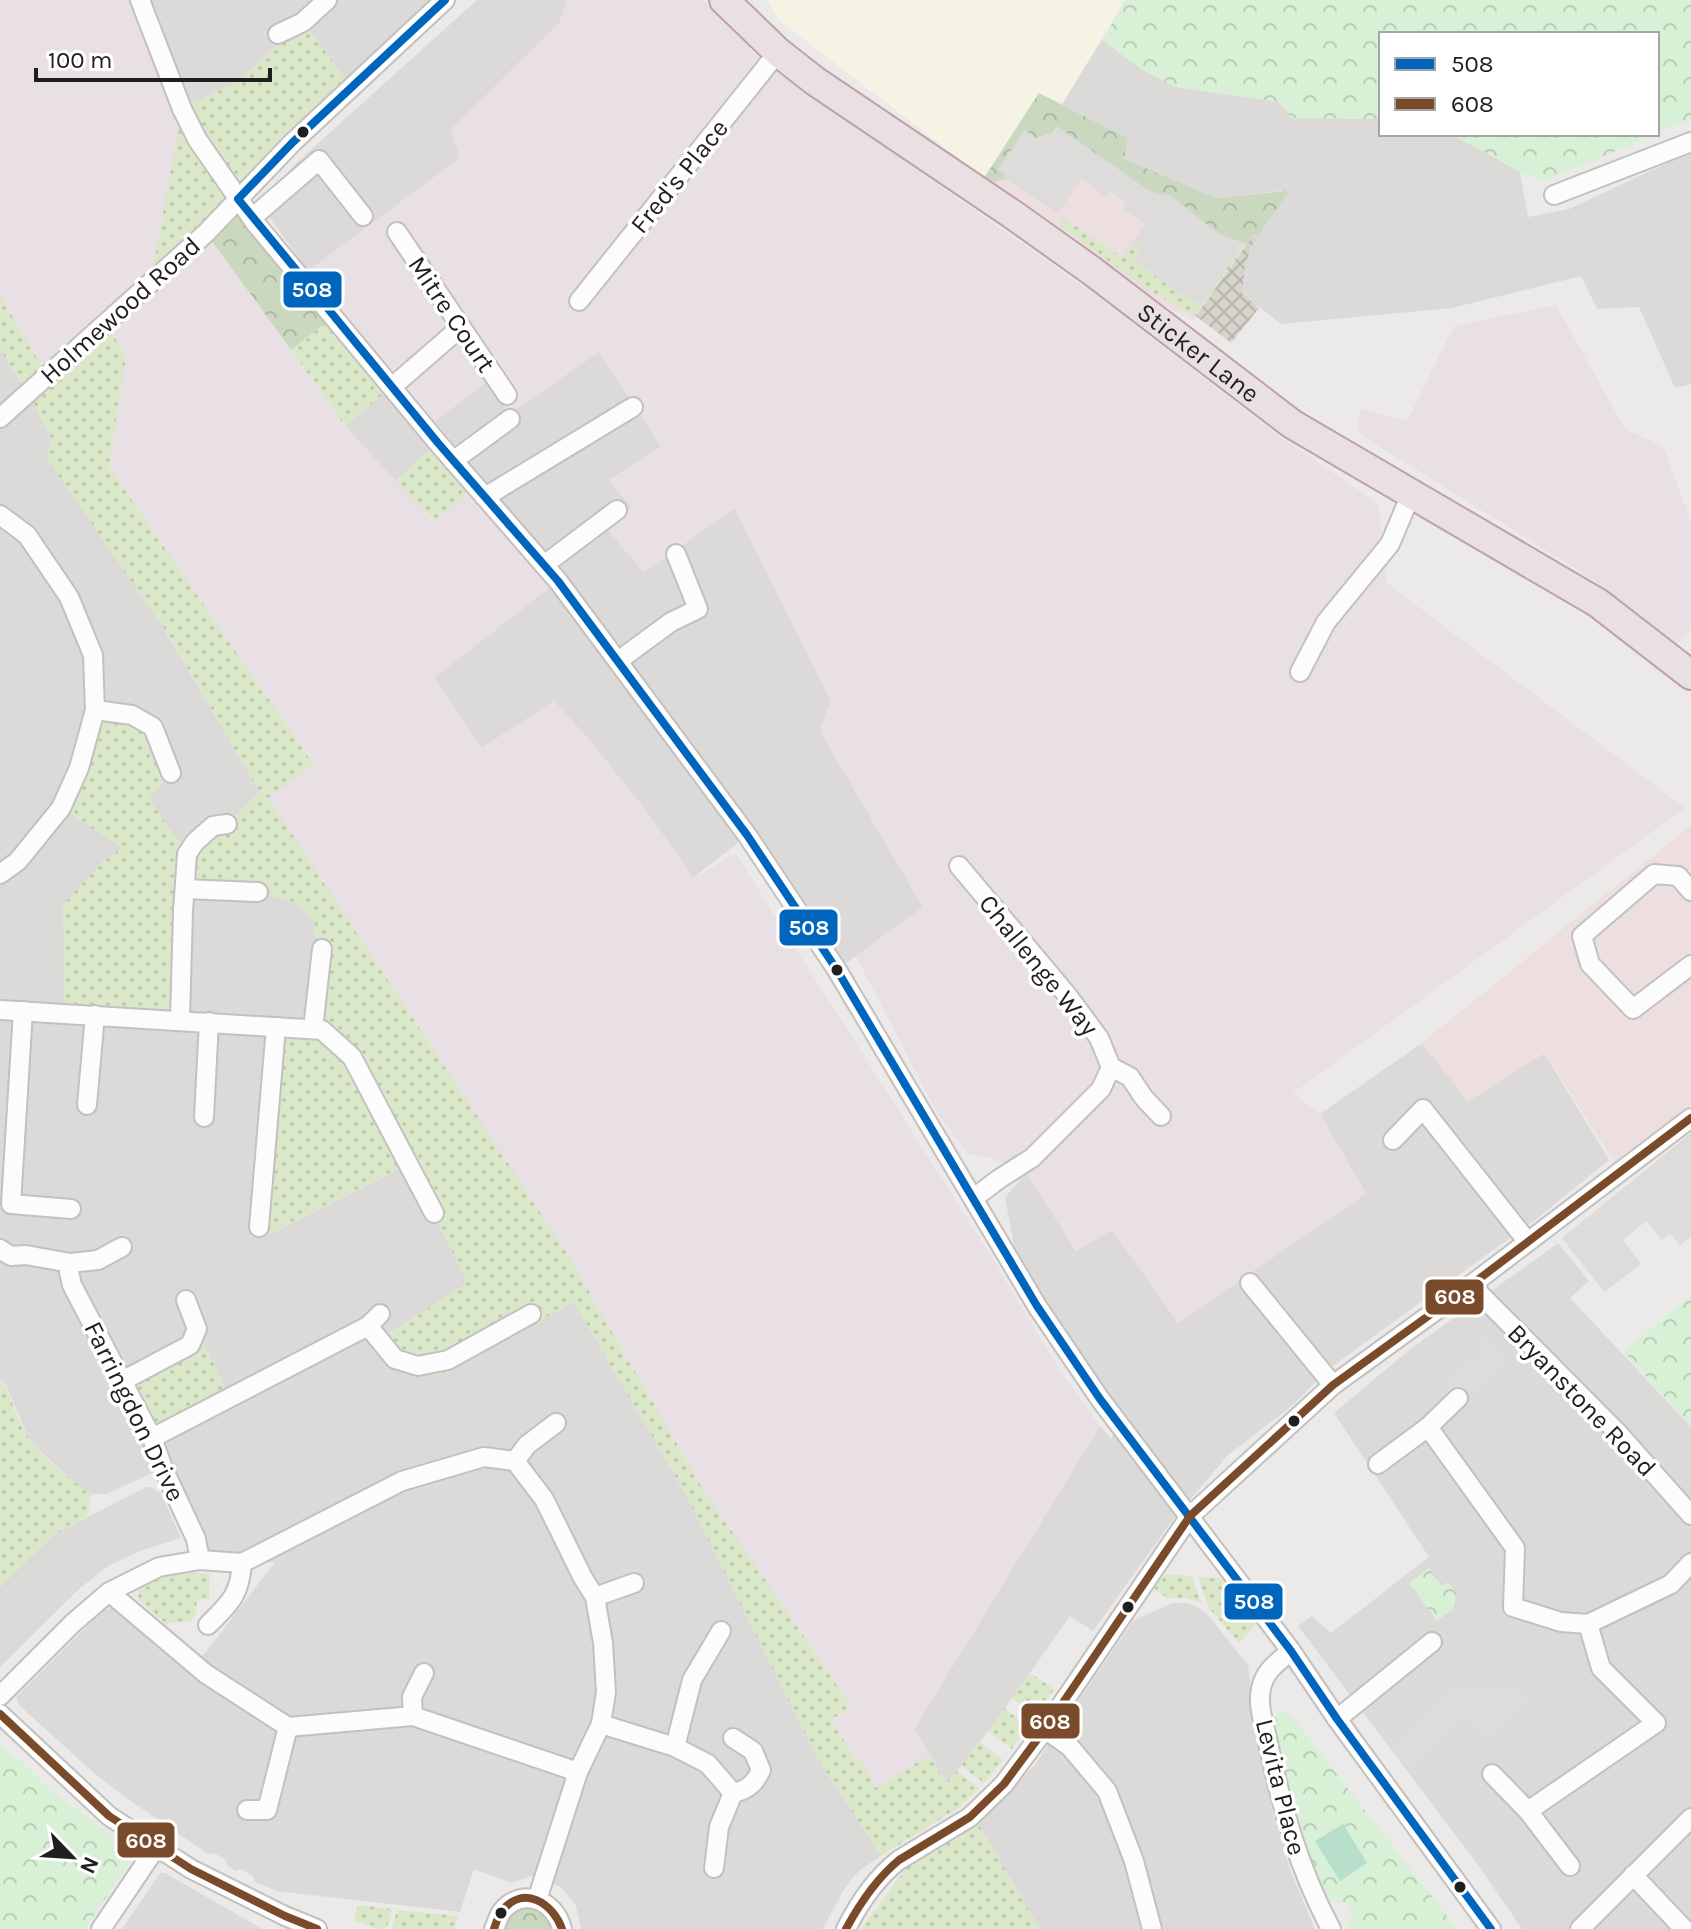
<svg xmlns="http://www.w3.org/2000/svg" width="1691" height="1929" viewBox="0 0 1691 1929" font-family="Karla,sans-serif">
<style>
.residential{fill:#dbdad9}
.commercial{fill:#eddfdf}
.industrial{fill:#e9e0e6}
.education{fill:#f5f3e4}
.construction{fill:url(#construction-cross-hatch)}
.grass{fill:url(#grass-dots)}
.forest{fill:url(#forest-crowns)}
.park{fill:url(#park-crowns)}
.pitch{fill:#b7dfcc}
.parking{fill:#dddcdb}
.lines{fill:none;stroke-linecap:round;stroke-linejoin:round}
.minor-casing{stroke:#c2c1c0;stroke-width:22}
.highway-casing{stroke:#bfa1ac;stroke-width:32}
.minor{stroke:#fcfcfc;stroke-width:18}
.highway{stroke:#e9e0e1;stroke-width:28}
.bus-1-casing{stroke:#fff;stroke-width:14}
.bus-2-casing{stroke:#fff;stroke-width:14}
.bus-1{stroke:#0065bd;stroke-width:8}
.bus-2{stroke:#7a4b2a;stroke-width:8}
.bus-dot{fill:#1f1f1f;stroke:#fff;stroke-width:3}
.labels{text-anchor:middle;stroke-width:7;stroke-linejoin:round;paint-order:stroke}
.street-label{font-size:26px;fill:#1f1f1f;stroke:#fff}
.line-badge{stroke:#fff;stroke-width:3}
.badge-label{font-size:22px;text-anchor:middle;font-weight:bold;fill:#fff}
</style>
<defs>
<pattern id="construction-cross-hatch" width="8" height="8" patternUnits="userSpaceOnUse" patternTransform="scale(2)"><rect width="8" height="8" fill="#d5d3ca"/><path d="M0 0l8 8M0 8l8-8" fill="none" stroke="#b6b5ad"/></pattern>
<pattern id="grass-dots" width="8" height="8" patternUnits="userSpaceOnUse" patternTransform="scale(2)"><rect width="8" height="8" fill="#dae7c9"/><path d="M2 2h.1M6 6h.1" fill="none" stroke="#bbc6ac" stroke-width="1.8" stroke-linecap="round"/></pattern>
<pattern id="forest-crowns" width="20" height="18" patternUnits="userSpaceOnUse" patternTransform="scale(2)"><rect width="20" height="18" fill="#c9d8bf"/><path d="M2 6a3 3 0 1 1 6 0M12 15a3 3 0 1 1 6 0" fill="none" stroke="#acb9a4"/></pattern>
<pattern id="park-crowns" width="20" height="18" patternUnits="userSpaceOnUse" patternTransform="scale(2)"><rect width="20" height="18" fill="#d8f0d6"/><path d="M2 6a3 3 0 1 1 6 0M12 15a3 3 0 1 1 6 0" fill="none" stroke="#b9cdb7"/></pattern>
</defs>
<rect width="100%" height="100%" fill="#eceae8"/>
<g class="residential">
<path d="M140,0H445L351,87L303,22L238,81L182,109Z"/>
<path d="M477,0H567L560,22L451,130L460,158L308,271L261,206L296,163Z"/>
<path d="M1102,40L1140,68L1175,87L1279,102L1292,118L1381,119V134H1452L1520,172L1528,217L1569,209L1691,152V384L1675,388L1639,307L1597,309L1581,276L1452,308L1281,324L1242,294L1245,267L1251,247L1255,240L1252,237L1283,191L1216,198L1123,159L1128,138L1062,104Z"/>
<path d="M0,350L28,392L52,439L260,792L227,824L187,854L149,799L153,727L123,848L103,861L185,889L258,892L297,903L316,922L314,948L313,1029L268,1213L266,1236L409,1164L468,1283L374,1343L440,1375L574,1302L684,1491L819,1760L881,1856L863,1868L853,1877L843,1891L823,1929H581L576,1906L561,1887L530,1876L512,1883L474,1869L460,1912L276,1891L255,1882L254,1877L242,1869L236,1871L227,1865L226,1860L214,1853L208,1854L128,1799L95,1774L20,1706L16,1697L103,1610L116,1607L158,1648L189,1674L275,1562L242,1563L200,1560L163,1468L107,1494H91L77,1485L38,1449L27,1435L6,1385L0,1380Z"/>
<path d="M599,351L662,447L609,480L632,507L606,527L644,572L735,508L831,700L820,731L923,907L837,970L744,838L693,878L650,816L591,742L554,701L482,748L434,678L557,581L527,533L435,421L488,381L510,413Z"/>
<path d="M392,387L438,443L395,481L345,426Z"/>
<path d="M1422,1043L1468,1101L1544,1053L1609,1160L1539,1217L1327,1370L1294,1404L1227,1456L1172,1521L1093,1631L1070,1616L996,1721L947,1784L914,1729L1100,1426L1111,1439L1123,1412L1075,1350L1014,1246L1005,1197L1027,1173L1076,1251L1112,1230L1366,1194L1320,1114Z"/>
<path d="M1558,1243L1589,1281L1570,1298L1691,1427V1929H1522L1481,1869L1298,1626L1312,1616L1331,1633L1429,1557L1334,1413L1408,1351Z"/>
<path d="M146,1487H151L161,1493L181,1538L140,1551L108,1566L80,1588L0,1667V1587L53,1535Z"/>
<path d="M1172,1603H1187L1198,1607L1208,1615L1248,1665L1258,1746L1273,1814L1291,1872L1315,1929H1040L978,1823L1013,1789L1036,1763L1133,1621Z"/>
<path d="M160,1873H165L262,1929H122Z"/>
</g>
<g class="commercial">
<path d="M1062,104L1128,138L1124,159L1216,198L1284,191L1192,320L1152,299L984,178Z"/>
<path d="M1691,825V1105L1615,1163L1545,1053L1468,1101L1422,1043Z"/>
</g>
<g class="industrial">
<path d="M0,0H140L167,67L206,233L345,426L433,521L475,486L558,581L434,678L482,748L554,701L591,742L650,816L693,878L736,854L989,1253L1061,1372L1100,1426L914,1729L929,1755L876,1788L861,1761L857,1762L831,1720L851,1706L700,1484L562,1245L267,798L314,764L109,467L126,358L47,375L0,295Z"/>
<path d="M567,0H703L763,62L1093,293L1283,439L1378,503L1387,583L1685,808L1293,1093L1320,1114L1366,1194L1178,1323L1112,1230L1076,1251L1027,1174L992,1158L968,1154L936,1111L856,956L923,907L820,731L831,700L735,508L644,572L606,528L632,507L609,481L661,447L599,352L510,414L487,382L435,421L308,271L460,158L451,130L560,22Z"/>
<path d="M1556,305L1625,429L1663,446L1691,521V629L1677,644L1593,580L1358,433L1360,408L1407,421L1454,326Z"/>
</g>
<path class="education" d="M767,0H1125L1062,104L1038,94L984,178L779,20Z"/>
<path class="construction" d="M1252,237L1256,239L1251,247L1245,267L1242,293L1259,308L1231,343L1196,316Z"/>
<g class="grass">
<path d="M303,22L351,87L150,284L182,109L238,81Z"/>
<path d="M1063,218L1122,257L1131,244L1141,251L1135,260L1201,304L1244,243L1246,245L1196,316L1151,292L1059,225Z"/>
<path d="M0,295L47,375L106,322L126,357L109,467L314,765L268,798L562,1245L700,1484L851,1706L831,1720L857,1762L861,1760L876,1788L929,1755L946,1783L957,1771L979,1788L960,1807L881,1856L819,1760L684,1491L574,1302L440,1375L410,1376L388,1364L374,1344L467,1283L434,1213L408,1164L265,1236L268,1213L276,1027L313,1029L315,921L297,903L258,892L185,889L180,1020L64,1013L63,905L103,861L122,848L61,808L95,710L153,727L171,773L149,799L187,853L227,824L260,792L167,633L46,457L52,439L28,392L0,350Z"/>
<path d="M333,317L392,387L345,426L291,350Z"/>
<path d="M438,443L475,486L434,521L395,481Z"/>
<path d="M197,1329L230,1398L152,1438L124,1380Z"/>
<path d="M0,1380L5,1385C12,1401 19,1424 29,1438C43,1458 70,1480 91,1494L87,1517L53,1535L0,1587Z"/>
<path d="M191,1573L210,1574L209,1599C198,1598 195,1601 197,1612L191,1621L169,1623L167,1625L138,1599L139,1586C156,1578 172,1575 191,1573Z"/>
<path d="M1166,1574L1192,1576L1201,1603L1186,1598H1168L1154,1589L1161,1578Z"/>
<path d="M1198,1577L1222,1578L1256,1624L1239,1643L1209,1608Z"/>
<path d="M1030,1673L1054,1689L1036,1715L1012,1698Z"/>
<path d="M1005,1708L1027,1727L1012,1749L988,1731Z"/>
<path d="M979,1742L1003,1760L984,1783L961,1766Z"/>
<path d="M978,1823L1040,1929H861L908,1866Z"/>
<path d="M358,1905L392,1909L387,1928L379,1929L354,1921Z"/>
<path d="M397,1910L458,1916L454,1929H392Z"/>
</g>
<g class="forest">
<path d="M1039,93L1128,138L1124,159L1216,198L1289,191L1258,236L1254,234L1246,245L1221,236L1171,196L1152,192L1052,133L1036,138L998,169L1005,174V179L995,182L984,178Z"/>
<path d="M238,199L333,317L291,350L206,233Z"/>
<path d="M530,1907C542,1910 549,1916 553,1929H504C508,1916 516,1909 530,1907Z"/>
</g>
<g class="park">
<path d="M1125,0H1691V119L1657,133V34H1381V119L1292,118L1279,102L1175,87L1140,68L1102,40Z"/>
<path d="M1452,134H1656L1544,181L1520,172Z"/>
<path d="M1691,1295V1426L1624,1352Z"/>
<path d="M1429,1568L1442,1586L1448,1582L1457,1594L1453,1609L1437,1621L1409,1583Z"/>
<path d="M1284,1711L1289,1713L1457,1929H1346L1347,1921L1353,1914L1346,1903L1330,1901L1319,1894L1289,1805L1272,1721L1274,1716Z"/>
<path d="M0,1745L22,1762L43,1784L120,1842L118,1853L120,1863L125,1860L128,1864L85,1929H0Z"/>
</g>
<path class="pitch" d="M1343,1824L1367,1863L1340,1881L1315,1841Z"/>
<g class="parking">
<path d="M1057,126L1151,192L1171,196L1221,235L1244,243L1202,305L1179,294L1135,260L1141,251L1131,244L1145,224L1123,208L1127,203L1111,192L1106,197L1082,178L1058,213L1005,179V174L998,169L1025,130L1036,138L1052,133Z"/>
<path d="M1691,1133V1236L1680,1245L1670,1233L1662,1240L1646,1221L1623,1240L1641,1264L1604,1292L1562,1238Z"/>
<path d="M1483,1330L1510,1361L1468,1396L1460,1386L1450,1395L1442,1385L1482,1350L1473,1339Z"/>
<path d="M1456,1687L1525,1691L1533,1700L1484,1742L1466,1721L1461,1720L1409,1769L1390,1748Z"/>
</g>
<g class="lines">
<g class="minor-casing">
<g id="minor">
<path d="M140,0L182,109L197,139L256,224L438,443L558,581L747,835L837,970L1037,1306L1100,1399L1291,1651L1337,1719L1491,1929"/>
<path d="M278,34L303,22L327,0"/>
<path d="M1554,195L1691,142"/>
<path d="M252,218L319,160L363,216"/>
<path d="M397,232L507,395"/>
<path d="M579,301L778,52"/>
<path d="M392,387L461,327"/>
<path d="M0,418L206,233L293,142L445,0"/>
<path d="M453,461L510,419"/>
<path d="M485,497L633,407"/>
<path d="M0,515L27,535L69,597L93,655L95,710L79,768L61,808L18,861L0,874"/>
<path d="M544,565L617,510"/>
<path d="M618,661L671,622L698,609L676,554"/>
<path d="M1300,672L1326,622L1390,544L1411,494"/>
<path d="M95,710L132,715L153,727L171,773"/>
<path d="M959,866L1068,996L1099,1038L1111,1067L1101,1089L1032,1158L999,1179L974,1198"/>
<path d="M185,889L258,892"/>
<path d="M1691,891L1678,876L1654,874L1582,936L1590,964L1633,1009L1691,965"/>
<path d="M0,1010L322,1030L352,1057L434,1213"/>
<path d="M23,1011L11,1204L71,1209"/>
<path d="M180,1020L183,911L187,854L195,842L213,826L227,824"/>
<path d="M313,1029L322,949"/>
<path d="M1111,1067L1130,1077L1144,1098L1161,1116"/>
<path d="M87,1105L95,1015"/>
<path d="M204,1117L209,1022"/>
<path d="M1393,1140L1423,1109L1527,1241"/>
<path d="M259,1227L276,1027"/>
<path d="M0,1249L11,1256L26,1255L70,1263L98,1260L122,1247"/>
<path d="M70,1263L69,1272L72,1285L152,1438L163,1468L196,1539L200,1560"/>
<path d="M1250,1283L1333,1385"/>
<path d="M1471,1285L1618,1433L1691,1515"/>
<path d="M368,1326L395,1359L418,1366L448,1360L531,1314"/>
<path d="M124,1380L190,1345L197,1329L186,1300"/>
<path d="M1428,1427L1515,1548L1513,1607L1561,1622L1588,1624L1671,1584L1691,1563"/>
<path d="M152,1438L368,1326L380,1314"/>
<path d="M515,1461L527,1445L556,1423"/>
<path d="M1378,1464L1428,1427L1458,1398"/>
<path d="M109,1592L206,1674L288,1727L413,1716L578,1772"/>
<path d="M595,1597L634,1583"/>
<path d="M208,1625C230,1603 240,1595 242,1563"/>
<path d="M1291,1651C1278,1662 1264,1671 1261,1689C1257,1706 1265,1726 1268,1743C1282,1809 1299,1869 1331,1929"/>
<path d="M0,1696L73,1623L109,1592L159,1567L200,1560L242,1563L402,1481L484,1457L515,1461L544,1499L583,1578L595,1597L603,1643L606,1692L601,1724L578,1772L537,1900"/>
<path d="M0,1714L109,1816L191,1869L285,1916L317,1929"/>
<path d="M413,1716L412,1697L424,1673"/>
<path d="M1337,1719L1432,1642"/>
<path d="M601,1724L675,1747L708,1764L733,1793L719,1827L714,1868"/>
<path d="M1045,1729L1070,1747L1107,1791L1134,1861L1152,1929"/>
<path d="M733,1738L753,1751L761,1770C755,1783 748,1790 733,1793"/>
<path d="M675,1747L692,1680L721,1631"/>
<path d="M1492,1774L1528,1811L1570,1866"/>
<path d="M247,1810H267L288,1727"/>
<path d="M1528,1811L1656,1723L1601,1668L1588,1624"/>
<path d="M1633,1875L1684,1929"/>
<path d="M101,1929L157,1846"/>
<path d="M494,1929C497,1923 498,1916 502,1911C523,1886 556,1901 562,1929"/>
<path d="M846,1929C859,1903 877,1877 899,1860L970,1817L1004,1784L1045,1729L1190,1516L1333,1385L1471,1285L1691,1118"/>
<path d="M1580,1929L1691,1818"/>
</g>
</g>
<g class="highway-casing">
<g id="highway">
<path id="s1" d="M724,0L778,52L815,81L1012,214L1092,271L1292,424L1598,603L1691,675"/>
</g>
</g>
<use href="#minor" class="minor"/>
<use href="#highway" class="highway"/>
<g class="bus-1-casing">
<path id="bus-1" d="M445,0L293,142L238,199L438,443L558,581L747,835L837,970L1037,1306L1100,1399L1291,1651L1337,1719L1491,1929"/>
</g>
<g class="bus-2-casing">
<g id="bus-2">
<path d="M0,1714L109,1816L191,1869L285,1916L317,1929"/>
<path d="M494,1929C496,1923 498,1916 502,1911C523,1884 553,1903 562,1929"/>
<path d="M846,1929C860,1903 876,1879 899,1860L970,1817L1004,1784L1045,1729L1190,1516L1333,1385L1471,1285L1691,1118"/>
</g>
</g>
<use href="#bus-1" class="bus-1"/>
<use href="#bus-2" class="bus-2"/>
</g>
<g class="bus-dot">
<circle cx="303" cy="132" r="7"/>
<circle cx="837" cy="970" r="7"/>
<circle cx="1294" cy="1421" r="7"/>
<circle cx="1128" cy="1607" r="7"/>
<circle cx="1460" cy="1887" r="7"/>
<circle cx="501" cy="1913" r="7"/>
</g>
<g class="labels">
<g class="street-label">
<text transform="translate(679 176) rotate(-51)" y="9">Fred's Place</text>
<text transform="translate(120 310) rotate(-42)" y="9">Holmewood Road</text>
<text transform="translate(452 314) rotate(56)" y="9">Mitre Court</text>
<text dy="9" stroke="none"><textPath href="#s1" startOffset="592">Sticker Lane</textPath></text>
<text transform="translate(1039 965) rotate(51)" y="9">Challenge Way</text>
<text transform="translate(1582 1400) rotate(46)" y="9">Bryanstone Road</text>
<text transform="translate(135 1411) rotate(64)" y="9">Farringdon Drive</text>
<text transform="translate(1281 1787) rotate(76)" y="9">Levita Place</text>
</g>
</g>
<g class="line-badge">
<rect x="282" y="270" width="61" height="39" rx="8" fill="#0065bd"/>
<rect x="778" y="908" width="61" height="39" rx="8" fill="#0065bd"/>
<rect x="1424" y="1278" width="61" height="38" rx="8" fill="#7a4b2a"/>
<rect x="1223" y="1582" width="61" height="39" rx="8" fill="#0065bd"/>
<rect x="1020" y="1702" width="61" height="38" rx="8" fill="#7a4b2a"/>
<rect x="116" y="1821" width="60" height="38" rx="8" fill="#7a4b2a"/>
</g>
<g class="badge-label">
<text x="312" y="297">508</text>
<text x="809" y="935">508</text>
<text x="1455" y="1304">608</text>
<text x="1254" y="1609">508</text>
<text x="1050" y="1729">608</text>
<text x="146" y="1848">608</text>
</g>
<rect x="1379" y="32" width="280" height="104" fill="#ffffff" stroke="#a5a5a5" stroke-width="2"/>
<rect x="1395" y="58" width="40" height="12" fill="#0065bd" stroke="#a5a5a5" stroke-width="2"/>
<text x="1451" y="72" font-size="24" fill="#1f1f1f">508</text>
<rect x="1395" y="98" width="40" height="12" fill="#7a4b2a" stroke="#a5a5a5" stroke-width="2"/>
<text x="1451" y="112" font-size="24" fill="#1f1f1f">608</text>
<g transform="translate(72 1857) rotate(115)" stroke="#ffffff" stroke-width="6" paint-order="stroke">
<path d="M0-6L14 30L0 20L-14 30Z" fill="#1f1f1f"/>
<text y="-12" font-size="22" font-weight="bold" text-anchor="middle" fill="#1f1f1f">N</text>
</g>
<path d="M36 68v12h234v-12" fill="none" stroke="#1f1f1f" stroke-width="4"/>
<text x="48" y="68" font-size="24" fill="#1f1f1f" stroke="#ffffff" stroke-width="6" paint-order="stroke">100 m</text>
</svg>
